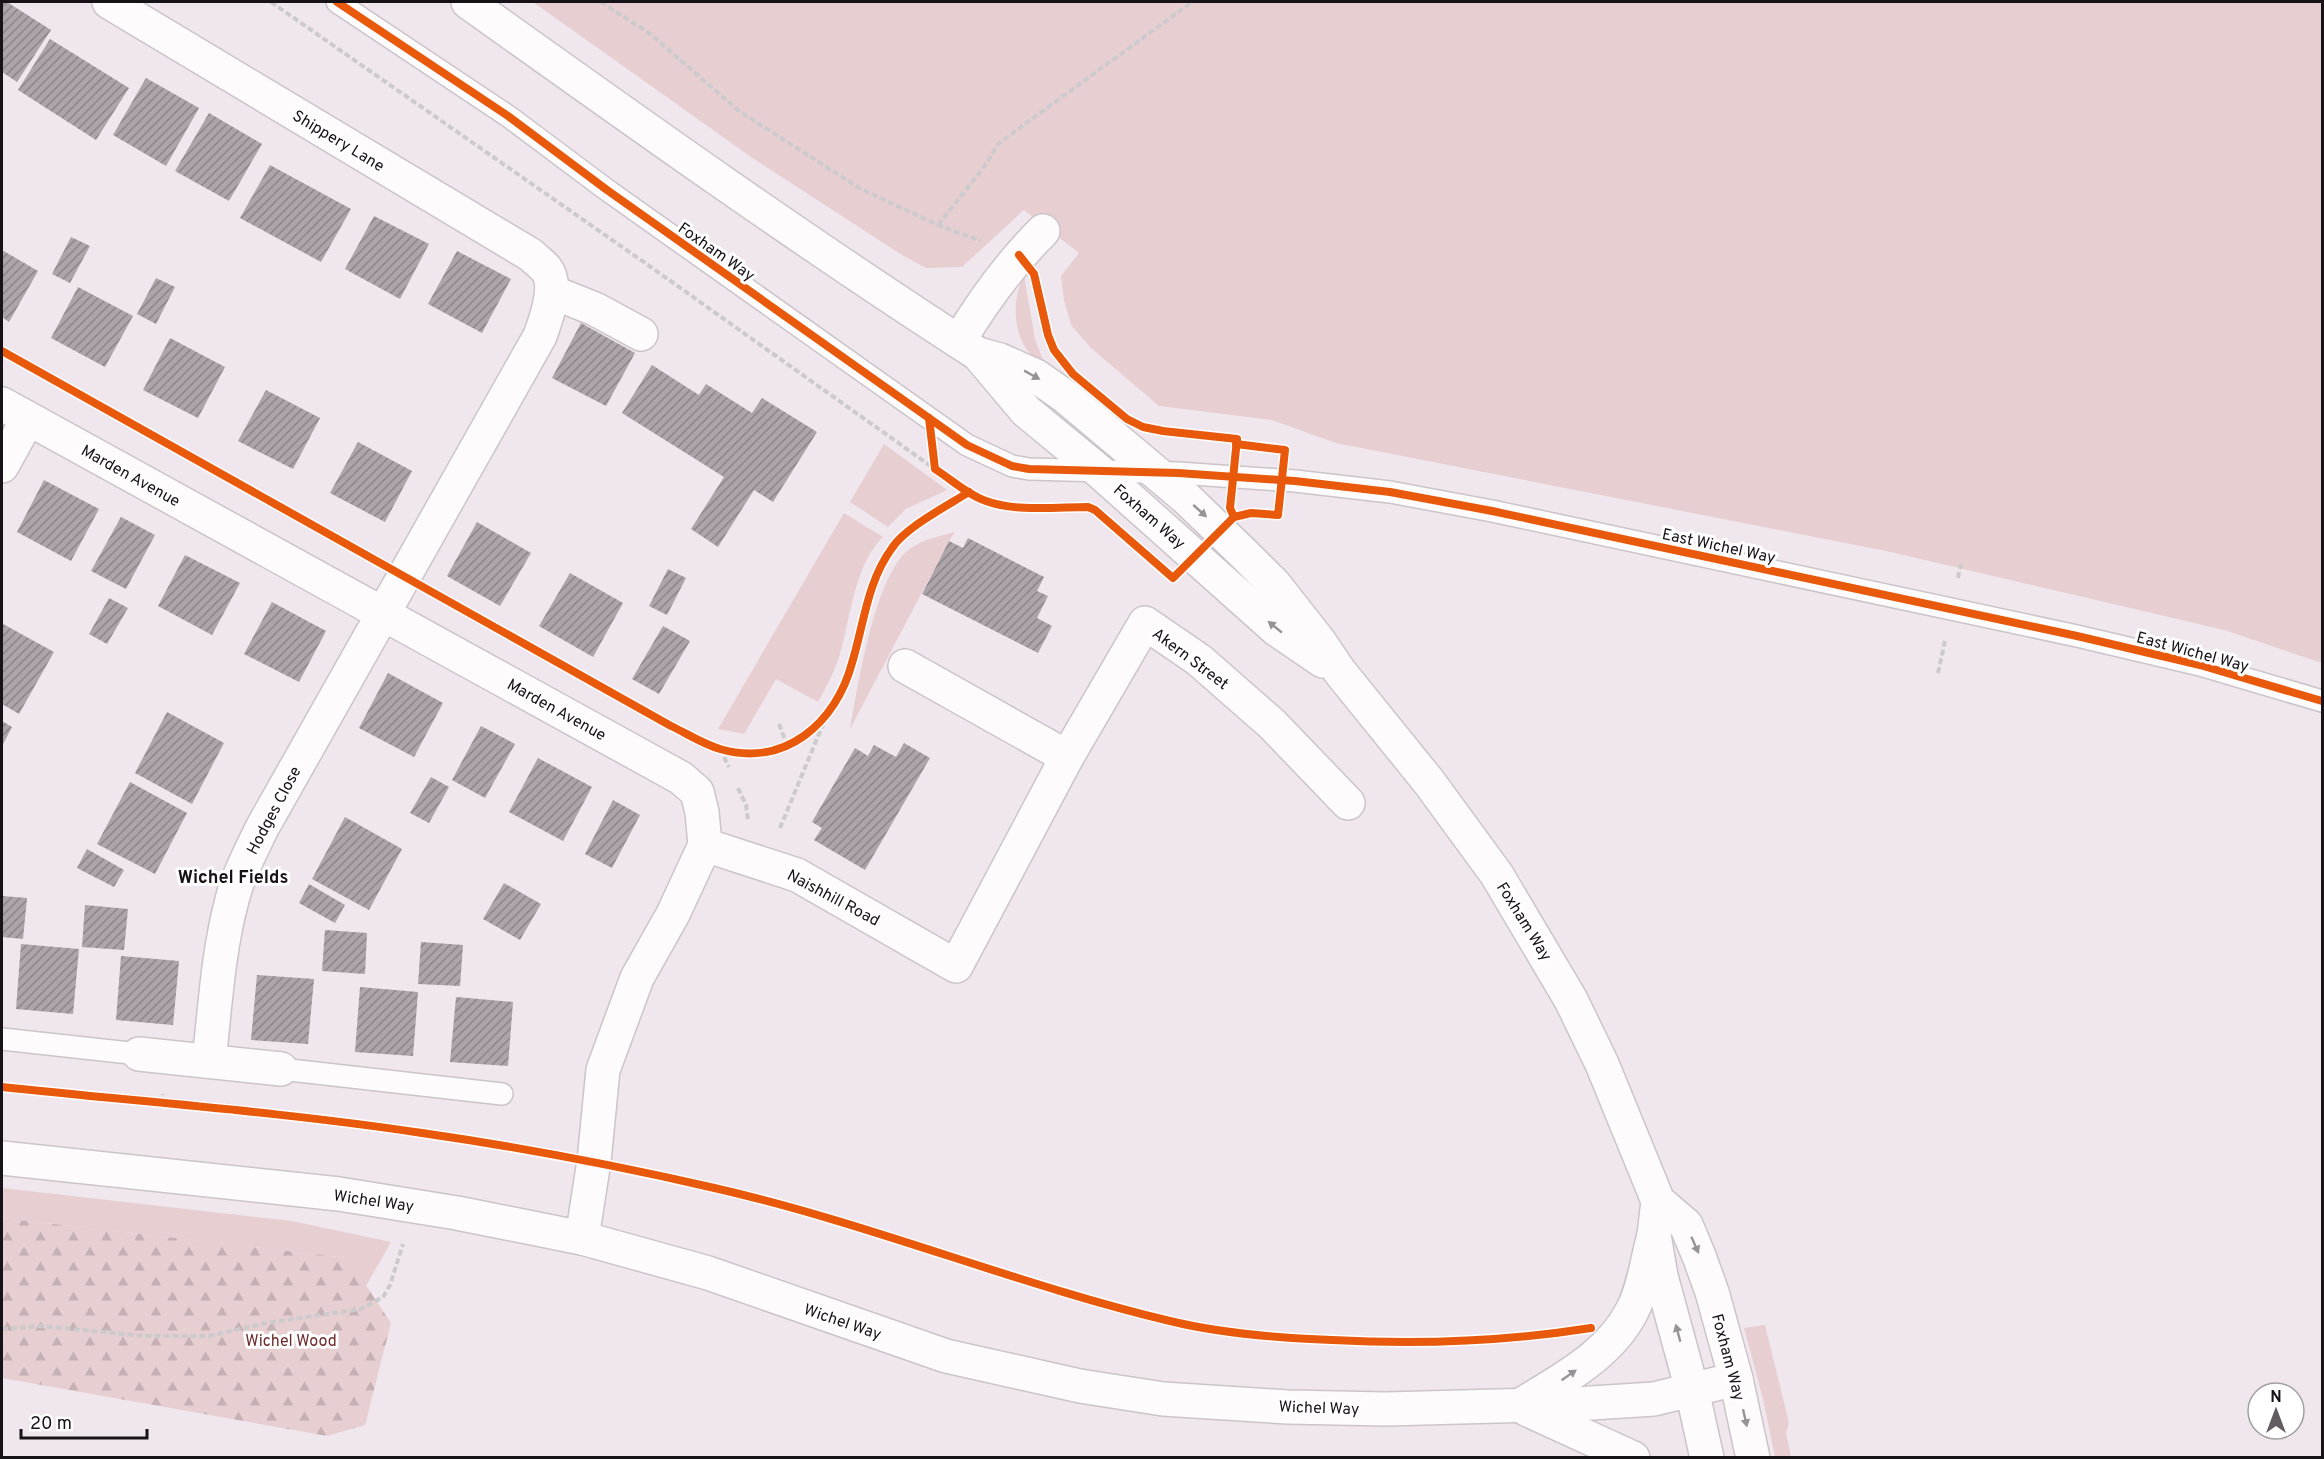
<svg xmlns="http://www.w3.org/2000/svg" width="2324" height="1459" viewBox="0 0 2324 1459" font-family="Overpass,sans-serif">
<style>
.green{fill:#e7ced1}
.forest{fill:url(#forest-firs)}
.building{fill:url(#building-hatch)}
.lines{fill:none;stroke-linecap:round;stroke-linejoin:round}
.service-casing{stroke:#cbc4ca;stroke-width:24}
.minor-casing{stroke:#cbc4ca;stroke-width:36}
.tertiary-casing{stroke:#cbc4ca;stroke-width:36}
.secondary-casing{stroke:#cbc4ca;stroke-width:36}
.path{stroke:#cccacc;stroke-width:4;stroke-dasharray:6 3;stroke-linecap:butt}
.service{stroke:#fdfbfc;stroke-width:21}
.minor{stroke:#fdfbfc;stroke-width:33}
.tertiary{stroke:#fdfbfc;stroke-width:33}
.secondary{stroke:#fdfbfc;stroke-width:33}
.cycleway-casing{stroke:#fff;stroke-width:11}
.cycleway{stroke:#e8590c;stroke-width:8}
.oneway{fill:#969295}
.labels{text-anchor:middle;stroke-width:6;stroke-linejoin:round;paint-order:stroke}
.street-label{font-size:16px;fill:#171217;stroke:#fff}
.park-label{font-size:16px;fill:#6f2b2c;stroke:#fff}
.neighbourhood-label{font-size:18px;font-weight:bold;fill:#171217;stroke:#fff}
</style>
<defs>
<pattern id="forest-firs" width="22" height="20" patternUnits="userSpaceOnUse" patternTransform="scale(1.5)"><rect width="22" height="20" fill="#e7ced1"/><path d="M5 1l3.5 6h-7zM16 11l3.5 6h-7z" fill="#c5b0b3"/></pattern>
<pattern id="building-hatch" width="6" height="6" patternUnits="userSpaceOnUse" patternTransform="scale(1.5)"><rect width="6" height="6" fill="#aca4a9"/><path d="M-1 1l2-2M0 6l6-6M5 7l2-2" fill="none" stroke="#8b8489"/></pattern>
</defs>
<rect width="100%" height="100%" fill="#f0e6ee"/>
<g class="green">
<path d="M533,2H2322V663L2224,630L1886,551L1336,443L1272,420L1159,406L1092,349L1071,325L1064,300L1061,276L1079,253L1024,210L962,267L926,268L902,255L751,157Z"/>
<path d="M1024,276L1035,339L1047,371C1041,364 1033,357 1027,350C1013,330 1012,297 1024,276Z"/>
<path d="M884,444L947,490L906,509L888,527L850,502Z"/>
<path d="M844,513L883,537C855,564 851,614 841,650C836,669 827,686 818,702L776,679L744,734L718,729Z"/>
<path d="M955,532L949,541L850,729C858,686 875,572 911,548C924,539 940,536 955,532Z"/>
<path d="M2,1188L292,1221L391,1242L366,1286L347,1258L2,1218Z"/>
<path d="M1765,1325L1789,1423L1786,1433L1791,1457H1775L1763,1399L1744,1328Z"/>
</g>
<path class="forest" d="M2,1218L348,1258L391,1323L365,1425L327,1436L2,1378Z"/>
<g class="building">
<path d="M2,2H7L51,30L17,82L2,72Z"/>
<path d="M50,39L129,88L96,140L18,90Z"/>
<path d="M146,78L199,108L166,166L113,135Z"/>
<path d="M209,113L262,144L229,201L175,171Z"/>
<path d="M270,165L351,209L321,262L240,218Z"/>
<path d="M374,216L429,244L400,299L345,269Z"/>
<path d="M71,237L90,246L70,283L52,274Z"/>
<path d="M2,250L38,271L9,322L2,317Z"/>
<path d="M457,251L511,279L482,333L428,304Z"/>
<path d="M156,278L175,287L156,324L137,314Z"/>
<path d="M78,287L133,316L105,367L51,338Z"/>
<path d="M581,323L635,353L606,406L552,378Z"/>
<path d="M170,338L225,367L198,418L143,390Z"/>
<path d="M652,365L699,395L706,384L752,413L762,398L817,432L773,502L754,490L718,547L691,529L724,477L622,413Z"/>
<path d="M266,390L320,418L293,469L238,441Z"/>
<path d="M358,442L412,471L385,522L330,493Z"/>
<path d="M44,480L99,509L71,561L17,532Z"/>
<path d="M121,517L155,535L126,589L91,571Z"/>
<path d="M477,522L531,553L500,606L447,576Z"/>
<path d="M968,538L1044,577L1037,591L1048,596L1037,618L1052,626L1038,653L922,594L949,541L963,548Z"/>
<path d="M185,555L240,583L212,635L158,606Z"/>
<path d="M668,569L686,578L667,615L649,606Z"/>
<path d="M570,573L623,603L593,657L539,626Z"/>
<path d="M109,598L128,608L107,644L89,634Z"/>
<path d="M272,602L326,631L299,682L244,654Z"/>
<path d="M3,624L54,652L19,714L2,704Z"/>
<path d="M663,626L690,641L659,694L632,679Z"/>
<path d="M388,673L443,703L414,757L359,728Z"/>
<path d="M167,712L224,743L192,804L135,773Z"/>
<path d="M2,721L12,727L2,746Z"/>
<path d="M481,726L515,744L485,798L452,780Z"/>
<path d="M904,743L930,758L865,870L814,840L822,828L812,822L855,748L868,756L874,745L896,757Z"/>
<path d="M538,758L592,787L563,841L509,812Z"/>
<path d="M431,777L449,787L429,823L410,813Z"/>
<path d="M130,782L187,813L155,874L97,844Z"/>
<path d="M613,800L640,815L612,868L585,854Z"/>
<path d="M345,817L402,849L369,910L312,879Z"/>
<path d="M87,849L124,870L114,887L77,868Z"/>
<path d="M504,883L541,904L520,940L483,919Z"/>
<path d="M309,884L345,905L335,923L299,903Z"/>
<path d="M2,896L27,898L23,939L2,937Z"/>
<path d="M85,905L128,909L124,950L82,947Z"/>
<path d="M325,930L367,933L365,974L322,971Z"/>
<path d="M421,942L463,945L460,986L418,984Z"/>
<path d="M21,944L79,949L73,1014L16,1009Z"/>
<path d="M121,956L179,961L173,1025L116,1020Z"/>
<path d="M257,975L314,979L308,1044L251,1040Z"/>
<path d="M360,987L418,992L413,1056L355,1052Z"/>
<path d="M456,997L513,1002L508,1066L450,1062Z"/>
</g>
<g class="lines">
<g class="service-casing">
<g id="service">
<path d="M337,2L508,116L607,190L967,445L1012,466L1029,469L1178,473L1295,481L1390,492L1492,511L2077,636L2200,665L2322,701"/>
<path d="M2,1039L139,1054"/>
<path d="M281,1069L502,1094"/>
</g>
</g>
<g class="minor-casing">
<g id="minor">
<path d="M109,2L531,255C536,260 542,264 546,269C559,285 546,319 540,336L262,828C251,851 238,875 232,900C218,952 215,1008 209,1061"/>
<path d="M552,292L595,309L641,334"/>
<path d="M959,341C983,301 1009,265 1043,231"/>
<path d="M2,404L681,778L697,792L702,812L705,845L673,914L637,978L603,1070L594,1161L582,1238"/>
<path d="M2,466L28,419"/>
<path d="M905,666L1067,757"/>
<path d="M705,845L797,875L956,966L1067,757L1145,623L1199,660L1272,724L1348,803"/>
<path d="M139,1054L281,1069"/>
</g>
</g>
<g class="tertiary-casing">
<g id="tertiary">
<path d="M2,1158L339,1194L457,1213L582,1238L708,1273L946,1356L1080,1386L1163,1399L1288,1407L1386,1409L1576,1404L1654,1399L1736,1379"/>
<path d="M1521,1405C1561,1380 1610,1355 1632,1311C1644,1288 1647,1260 1654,1235"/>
<path d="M1526,1409L1633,1458"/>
</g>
</g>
<g class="secondary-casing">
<g id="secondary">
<path d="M468,2C636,122 804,242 978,354L1000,360L1036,376L1066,397L1185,497L1244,554L1275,585L1319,641L1340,672L1429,782L1497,875L1571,1000L1602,1064L1658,1201L1686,1225L1699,1256L1712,1292L1736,1379L1753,1458"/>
<path d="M978,354L1026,411L1100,472L1276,629L1323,661"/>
<path d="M1658,1201L1654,1235L1661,1276L1692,1390L1707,1458"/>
</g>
</g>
<g class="path">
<path d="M271,2L648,265L935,469"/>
<path d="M601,2L649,33L739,111L861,189L938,225L981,241"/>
<path d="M938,225L984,167L999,143L1192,2"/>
<path d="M1958,578L1961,564"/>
<path d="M1938,673L1945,641"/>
<path d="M779,724L787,745"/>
<path d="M720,749L729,767"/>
<path d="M738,788L746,805L748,820"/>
<path d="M780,828L826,717"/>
<path d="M162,1104L163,1094"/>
<path d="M2,1329L41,1326L145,1336H209L266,1323L361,1309L383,1297L390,1285L403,1244"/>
</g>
<use href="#service" class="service"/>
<use href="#minor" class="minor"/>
<use href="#tertiary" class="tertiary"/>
<use href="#secondary" class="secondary"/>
<g class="cycleway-casing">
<g id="cycleway">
<path d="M337,2L508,116L607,190L967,445L1012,466L1029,469L1178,473L1295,481L1390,492L1492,511L2077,636L2200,665L2322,701"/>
<path d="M2,351L671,726C686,733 703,744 720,749C785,768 836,723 852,663C864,624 867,582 892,548C906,527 947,506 969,492"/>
<path d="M929,418L935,469C952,480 968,495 986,501C1015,512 1058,507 1088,507L1095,510L1173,578L1234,517L1230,508L1237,439L1163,431L1143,427L1127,419L1073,374L1054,350L1048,335L1034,274L1019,255"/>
<path d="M1234,517L1251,513L1278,515L1285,450L1236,444"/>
<path d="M2,1087C142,1102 283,1112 422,1133C519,1147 614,1165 710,1187C866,1222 1015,1284 1170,1321C1223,1334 1278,1338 1332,1340C1421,1345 1502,1342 1591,1328"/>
</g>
</g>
<use href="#cycleway" class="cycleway"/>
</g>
<defs><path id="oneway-solid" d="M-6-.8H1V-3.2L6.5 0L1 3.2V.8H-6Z" transform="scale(1.5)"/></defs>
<g class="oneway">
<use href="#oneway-solid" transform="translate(1032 375) rotate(29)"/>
<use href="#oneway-solid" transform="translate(1200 511) rotate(42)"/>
<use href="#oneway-solid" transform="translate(1275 627) rotate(-141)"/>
<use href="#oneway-solid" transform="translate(1695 1245) rotate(66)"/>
<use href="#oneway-solid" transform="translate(1678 1333) rotate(-105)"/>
<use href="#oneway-solid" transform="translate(1569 1375) rotate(-35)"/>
<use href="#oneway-solid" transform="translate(1745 1418) rotate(77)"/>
</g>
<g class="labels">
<g class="street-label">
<text transform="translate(339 140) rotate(31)" y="6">Shippery Lane</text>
<text transform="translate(717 251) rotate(35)" y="6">Foxham Way</text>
<text transform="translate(131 475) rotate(29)" y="6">Marden Avenue</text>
<text transform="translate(1150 516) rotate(41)" y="6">Foxham Way</text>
<text transform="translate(1719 545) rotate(12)" y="6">East Wichel Way</text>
<text transform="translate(2193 651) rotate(15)" y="6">East Wichel Way</text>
<text transform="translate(1191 658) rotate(37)" y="6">Akern Street</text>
<text transform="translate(557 709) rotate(29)" y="6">Marden Avenue</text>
<text transform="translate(273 810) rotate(-62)" y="6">Hodges Close</text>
<text transform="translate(834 897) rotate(28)" y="6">Naishhill Road</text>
<text transform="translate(1525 921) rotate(58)" y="6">Foxham Way</text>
<text transform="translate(374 1200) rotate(8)" y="6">Wichel Way</text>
<text transform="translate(843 1321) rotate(19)" y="6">Wichel Way</text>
<text transform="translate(1729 1357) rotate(75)" y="6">Foxham Way</text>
<text transform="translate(1319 1407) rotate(2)" y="6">Wichel Way</text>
</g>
<g class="park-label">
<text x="291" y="1346">Wichel Wood</text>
</g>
<g class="neighbourhood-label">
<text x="233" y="883">Wichel Fields</text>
</g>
</g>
<rect width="2324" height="1459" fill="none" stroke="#171217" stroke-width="6"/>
<g transform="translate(2276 1411)"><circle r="28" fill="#ffffff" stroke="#a2a0a2" stroke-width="1.5"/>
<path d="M0-4.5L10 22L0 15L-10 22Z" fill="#635c62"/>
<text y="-9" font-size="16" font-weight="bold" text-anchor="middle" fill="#171217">N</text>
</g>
<path d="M21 1429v9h126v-9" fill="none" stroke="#171217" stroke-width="3"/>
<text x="30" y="1429" font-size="18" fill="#171217" stroke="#ffffff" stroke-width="4.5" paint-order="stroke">20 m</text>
</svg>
